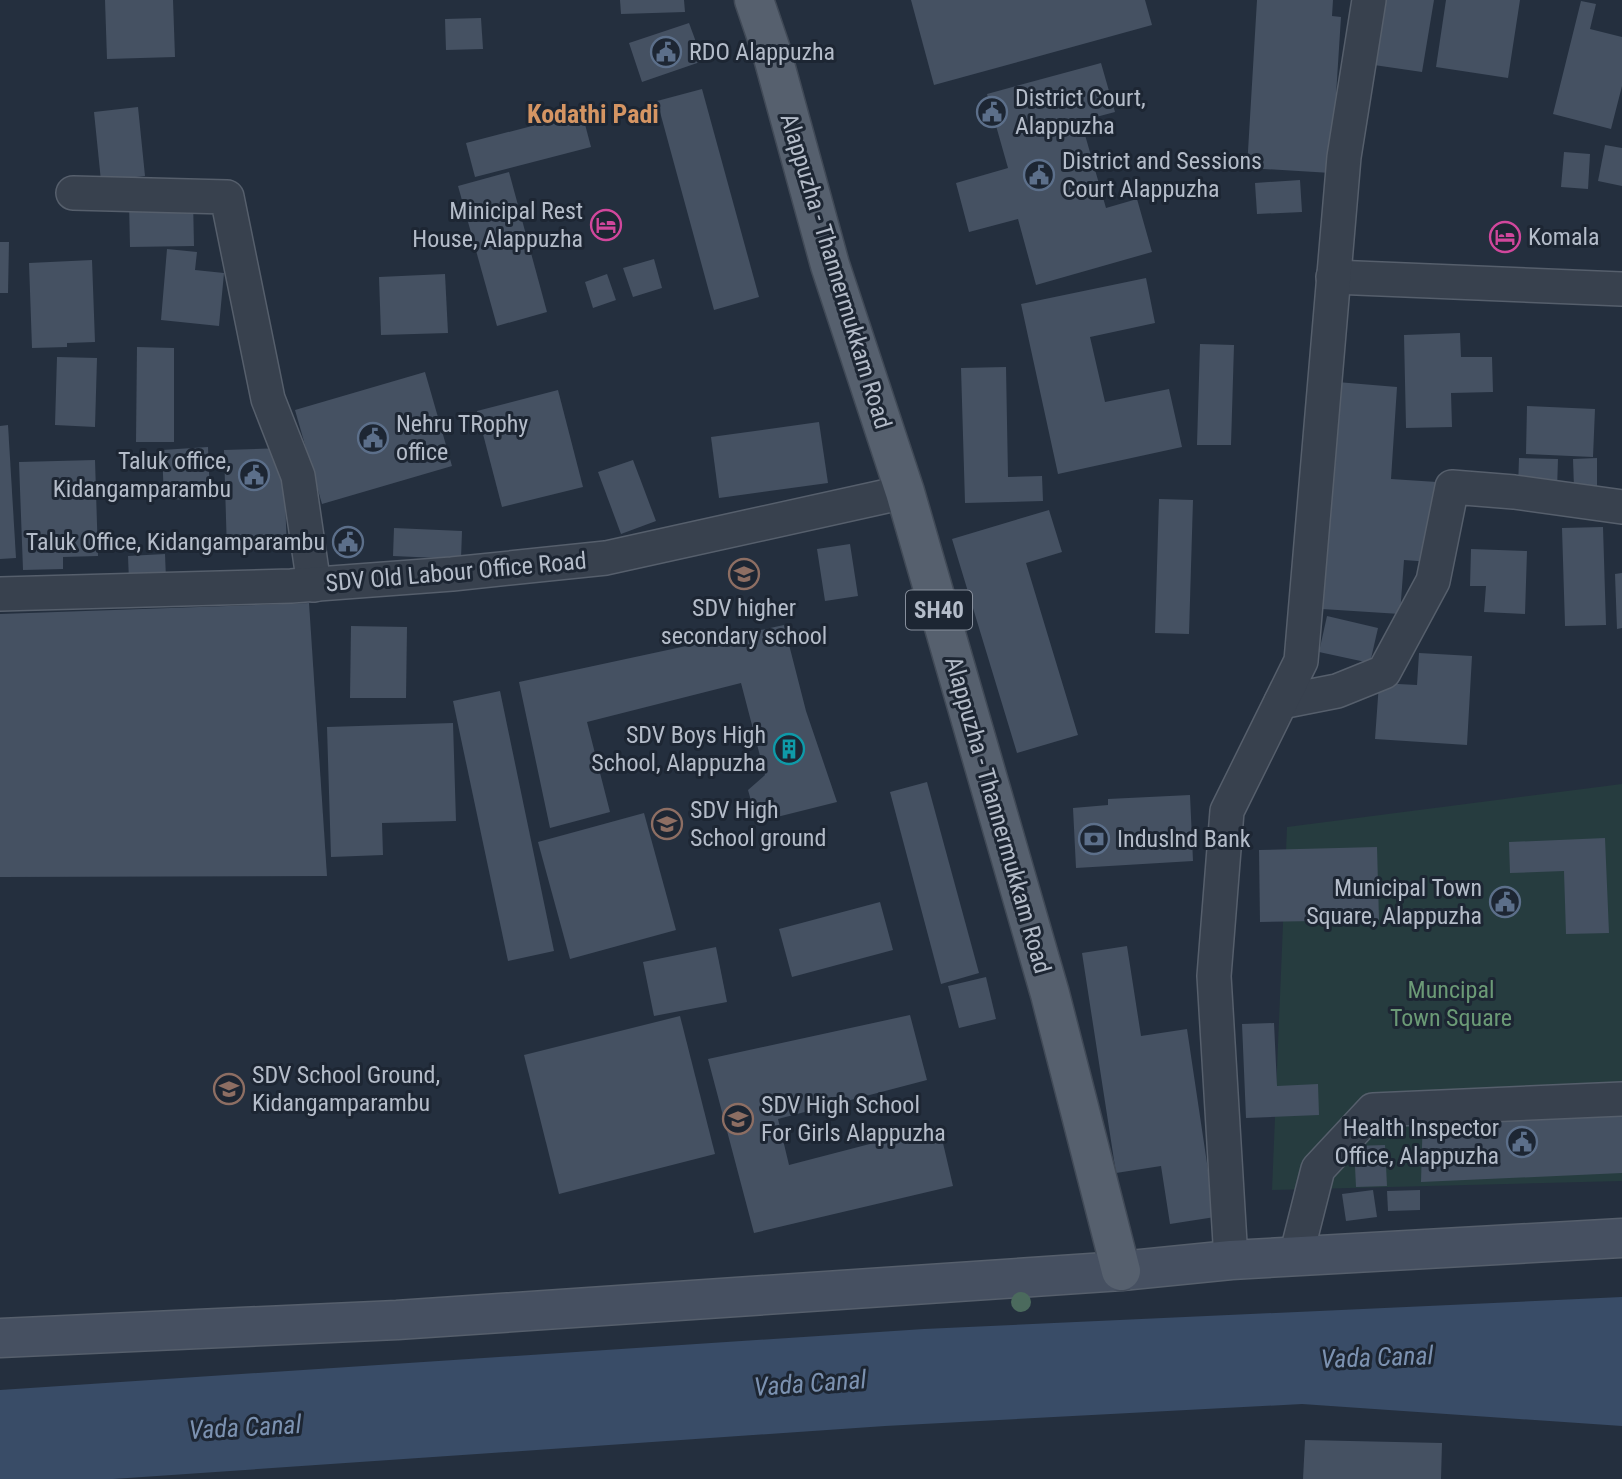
<svg xmlns="http://www.w3.org/2000/svg" width="1622" height="1479" viewBox="0 0 1622 1479" font-family="'Roboto Condensed',sans-serif">
<style>
.green{fill:#263c3f}
.water{fill:#394c67}
.building{fill:#455162}
.lines{fill:none;stroke-linecap:round;stroke-linejoin:round}
.street-casing{stroke:#565f6c;stroke-width:36}
.secondary-casing{stroke:#565f6c;stroke-width:41}
.primary-casing{stroke:#414a57;stroke-width:41}
.street{stroke:#38414e;stroke-width:33}
.secondary{stroke:#465061;stroke-width:38}
.primary{stroke:#56606e;stroke-width:38}
.tree{fill:#4b6a5d}
.labels{text-anchor:middle;stroke-width:6;stroke-linejoin:round;paint-order:stroke}
.shield{fill:#1d2633;stroke:#878f9c;stroke-width:2}
.shield-label{font-size:23px;font-weight:bold;fill:#b4bcc9}
.poi-label{font-size:24px;fill:#b4bcc9;stroke:#1d2633;text-anchor:start}
.street-label{font-size:24px;fill:#b4bcc9;stroke:#1d2633}
.park-label{font-size:24px;fill:#6b9a76;stroke:#1d2633}
.neighbourhood-label{font-size:26px;font-weight:bold;fill:#d59563;stroke:#1d2633}
.water-label{font-size:26px;font-style:italic;fill:#7c92b1;stroke:#1d2633}
</style>
<rect width="100%" height="100%" fill="#242f3e"/>
<path class="green" d="M1622,784V1181L1272,1190L1287,827Z"/>
<path class="water" d="M1622,1297V1426L1302,1404L885,1426L113,1479H0V1390L924,1329Z"/>
<g class="building">
<path d="M105,0H173L175,57L107,59Z"/>
<path d="M620,0H684L685,12L621,14Z"/>
<path d="M911,0H1145L1152,25L934,85Z"/>
<path d="M1257,0H1333L1332,16L1341,17L1331,173L1247,168Z"/>
<path d="M1385,0H1434L1422,72L1374,65Z"/>
<path d="M1446,0H1520L1508,78L1436,67Z"/>
<path d="M1581,1L1596,4L1590,29L1622,37V86L1611,129L1553,114Z"/>
<path d="M481,18L483,49L446,50L445,19Z"/>
<path d="M689,23L703,61L642,82L629,43Z"/>
<path d="M1101,63L1115,112L1081,121L1106,208L1137,199L1152,252L1036,285L1018,219L969,232L956,183L1008,168L987,94Z"/>
<path d="M702,89L759,297L714,310L657,101Z"/>
<path d="M138,107L145,176L101,181L94,112Z"/>
<path d="M582,113L591,147L475,177L466,143Z"/>
<path d="M1605,145L1622,148V186L1598,181Z"/>
<path d="M1564,152L1590,154L1588,189L1561,187Z"/>
<path d="M509,172L547,312L497,326L458,186Z"/>
<path d="M1300,180L1302,212L1257,214L1255,183Z"/>
<path d="M193,200L194,246L130,247L129,202Z"/>
<path d="M0,242H9L8,293H0Z"/>
<path d="M167,249L197,252L195,270L224,273L219,326L161,320Z"/>
<path d="M654,259L662,288L633,297L623,268Z"/>
<path d="M92,260L95,342L67,343V347L32,348L29,263Z"/>
<path d="M445,274L448,333L381,335L379,277Z"/>
<path d="M607,274L616,300L593,308L585,282Z"/>
<path d="M1146,278L1155,323L1090,337L1105,402L1169,389L1182,447L1058,474L1021,304Z"/>
<path d="M1460,333L1461,357H1492L1493,392L1451,393L1452,427L1406,428L1404,335Z"/>
<path d="M1200,344L1234,345L1231,445H1197Z"/>
<path d="M137,347L174,348V442H136Z"/>
<path d="M57,357L97,358L95,427L55,425Z"/>
<path d="M1006,367L1008,477L1042,476L1043,501L965,503L961,368Z"/>
<path d="M425,372L452,466L322,504L295,410Z"/>
<path d="M1337,382L1397,387L1391,479L1437,482L1431,562L1404,560L1400,614L1322,609Z"/>
<path d="M558,390L583,487L502,507L477,411Z"/>
<path d="M1527,406L1595,409L1593,457L1526,454Z"/>
<path d="M819,422L828,483L719,498L711,437Z"/>
<path d="M8,425L16,558L0,559V426Z"/>
<path d="M208,447L210,498L164,500L162,450Z"/>
<path d="M283,448L287,550L227,552L224,450Z"/>
<path d="M1519,458L1558,459L1557,490L1518,488Z"/>
<path d="M1597,458V487L1574,488L1573,459Z"/>
<path d="M95,460L98,556L63,557V569L23,570L19,462Z"/>
<path d="M633,460L656,521L621,534L598,472Z"/>
<path d="M1159,499L1193,500L1189,634L1155,633Z"/>
<path d="M1049,510L1062,552L1026,563L1078,735L1017,753L952,539Z"/>
<path d="M1603,527L1606,625L1565,626L1562,528Z"/>
<path d="M394,528L462,531L461,559L393,556Z"/>
<path d="M850,544L858,596L825,601L817,549Z"/>
<path d="M1471,549L1527,551L1525,614L1484,612L1486,586H1470Z"/>
<path d="M165,554L166,579L129,581L128,556Z"/>
<path d="M1622,573V628L1617,629L1615,574Z"/>
<path d="M309,603L327,876L0,877V614Z"/>
<path d="M1327,616L1378,628L1370,663L1319,652Z"/>
<path d="M784,625L806,711L837,802L757,822L748,790L765,775L741,683L587,722L610,812L550,828L519,682Z"/>
<path d="M351,626L407,627L406,698H350Z"/>
<path d="M1419,653L1472,656L1467,745L1375,739L1379,683L1417,685Z"/>
<path d="M500,691L554,951L508,961L453,701Z"/>
<path d="M453,723L456,821L382,823L383,855L331,857L327,727Z"/>
<path d="M927,782L979,973L941,984L890,792Z"/>
<path d="M1190,795L1193,861L1076,868L1073,808L1108,805V799Z"/>
<path d="M644,813L676,930L570,959L538,842Z"/>
<path d="M1605,838L1609,933L1566,934L1564,871L1510,873L1509,842Z"/>
<path d="M1377,847L1379,920L1260,922L1259,850Z"/>
<path d="M880,902L893,950L792,977L779,929Z"/>
<path d="M1127,946L1141,1036L1187,1029L1215,1217L1170,1224L1161,1166L1116,1173L1082,953Z"/>
<path d="M716,947L727,1002L654,1016L643,962Z"/>
<path d="M986,977L996,1019L959,1028L948,986Z"/>
<path d="M910,1015L927,1080L778,1119L789,1165L939,1126L953,1186L754,1233L708,1059Z"/>
<path d="M680,1016L715,1154L559,1194L524,1055Z"/>
<path d="M1274,1023L1277,1086L1318,1084L1319,1115L1246,1118L1242,1024Z"/>
<path d="M1622,1104V1173L1421,1182L1423,1112Z"/>
<path d="M1385,1145L1387,1186L1356,1187L1354,1146Z"/>
<path d="M1373,1190L1377,1217L1346,1221L1342,1194Z"/>
<path d="M1420,1190V1210L1388,1211L1387,1191Z"/>
<path d="M1305,1440L1442,1443L1441,1479H1303Z"/>
</g>
<g class="lines">
<g class="street-casing">
<g id="street">
<path d="M73,193L227,197L268,399L298,476L314,585"/>
<path d="M1333,277L1622,289"/>
<path d="M0,594L291,586L452,574L606,558L905,492"/>
<path d="M1281,702L1337,691L1384,672L1433,581L1452,487L1514,492L1622,507"/>
<path d="M1296,1256L1318,1169L1373,1110L1622,1099"/>
<path d="M1231,1260L1214,976L1227,811L1301,661L1344,157L1369,0"/>
</g>
</g>
<g class="secondary-casing">
<path id="secondary" d="M0,1338L397,1320L1121,1271L1231,1260L1622,1238"/>
</g>
<g class="primary-casing">
<path id="primary" d="M754,0L771,50L830,265L905,492L1050,994L1121,1271"/>
</g>
<use href="#street" class="street"/>
<use href="#secondary" class="secondary"/>
<use href="#primary" class="primary"/>
</g>
<circle class="tree" cx="1021" cy="1302" r="10"/>
<defs>
<g id="civic-ring" transform="scale(1.575)"><circle r="9.5" fill="#1d2633" stroke="#5c6f8a" stroke-width="1.5"/><path d="M-.6-6.5H3V-4.5H.6V-3L4-1V1h2V6H-6V1h2V-1L-.6-3ZM-1.2 2.5V6h2.4V2.5Z" fill="#5c6f8a"/></g>
<g id="hotel-ring" transform="scale(1.575)"><circle r="9.5" fill="#1d2633" stroke="#d1479c" stroke-width="1.5"/><path d="M-6-4.5h1.5V1H6V5H4.5V3h-9V5H-6ZM-4 0a1.8 1.8 0 1 1 3.6 0ZM.5 0V-2.5h3Q6-2.5 6 0Z" fill="#d1479c"/></g>
<g id="school-ring" transform="scale(1.575)"><circle r="9.5" fill="#1d2633" stroke="#8d6e63" stroke-width="1.5"/><path d="M0-5L7-2L0 1L-7-2ZM-4 1L0 2.5L4 1V4Q0 6-4 4Z" fill="#8d6e63"/></g>
<g id="building-ring" transform="scale(1.575)"><circle r="9.5" fill="#1d2633" stroke="#0f9aa8" stroke-width="1.5"/><path d="M-4-6H4V6H1V3H-1V6H-4ZM-2.5-4.3h1.7v1.8h-1.7ZM.8-4.3h1.7v1.8H.8ZM-2.5-1h1.7V.8h-1.7ZM.8-1h1.7V.8H.8Z" fill="#0f9aa8"/></g>
<g id="bank-ring" transform="scale(1.575)"><circle r="9.5" fill="#1d2633" stroke="#5c6f8a" stroke-width="1.5"/><path d="M-6-4H6V4H-6ZM0-2.3a2.3 2.3 0 1 0 0 4.6a2.3 2.3 0 1 0 0-4.6Z" fill="#5c6f8a"/></g>
</defs>
<g fill-rule="evenodd">
<use href="#civic-ring" x="666" y="52"/>
<use href="#civic-ring" x="992" y="112"/>
<use href="#civic-ring" x="1039" y="175"/>
<use href="#hotel-ring" x="606" y="225"/>
<use href="#hotel-ring" x="1505" y="237"/>
<use href="#civic-ring" x="373" y="438"/>
<use href="#civic-ring" x="254" y="475"/>
<use href="#civic-ring" x="348" y="542"/>
<use href="#school-ring" x="744" y="574"/>
<use href="#building-ring" x="789" y="749"/>
<use href="#school-ring" x="667" y="824"/>
<use href="#bank-ring" x="1094" y="839"/>
<use href="#civic-ring" x="1505" y="902"/>
<use href="#school-ring" x="229" y="1089"/>
<use href="#school-ring" x="738" y="1119"/>
<use href="#civic-ring" x="1522" y="1142"/>
</g>
<g class="labels">
<rect class="shield" x="906" y="590.5" width="66" height="39" rx="5"/>
<g class="shield-label">
<text x="939" y="618">SH40</text>
</g>
<g class="poi-label">
<text x="689" y="60">RDO Alappuzha</text>
<text x="1015" y="106">District Court,<tspan x="1015" dy="28">Alappuzha</tspan></text>
<text x="1062" y="169">District and Sessions<tspan x="1062" dy="28">Court Alappuzha</tspan></text>
<text x="583" y="219" text-anchor="end">Minicipal Rest<tspan x="583" dy="28">House, Alappuzha</tspan></text>
<text x="1528" y="245">Komala</text>
<text x="396" y="432">Nehru TRophy<tspan x="396" dy="28">office</tspan></text>
<text x="231" y="469" text-anchor="end">Taluk office,<tspan x="231" dy="28">Kidangamparambu</tspan></text>
<text x="325" y="550" text-anchor="end">Taluk Office, Kidangamparambu</text>
<text x="744" y="616" text-anchor="middle">SDV higher<tspan x="744" dy="28">secondary school</tspan></text>
<text x="766" y="743" text-anchor="end">SDV Boys High<tspan x="766" dy="28">School, Alappuzha</tspan></text>
<text x="690" y="818">SDV High<tspan x="690" dy="28">School ground</tspan></text>
<text x="1117" y="847">Induslnd Bank</text>
<text x="1482" y="896" text-anchor="end">Municipal Town<tspan x="1482" dy="28">Square, Alappuzha</tspan></text>
<text x="252" y="1083">SDV School Ground,<tspan x="252" dy="28">Kidangamparambu</tspan></text>
<text x="761" y="1113">SDV High School<tspan x="761" dy="28">For Girls Alappuzha</tspan></text>
<text x="1499" y="1136" text-anchor="end">Health Inspector<tspan x="1499" dy="28">Office, Alappuzha</tspan></text>
</g>
<g class="street-label">
<text transform="translate(836 271) rotate(73)" y="8">Alappuzha - Thannermukkam Road</text>
<text transform="translate(456 572) rotate(-5)" y="8">SDV Old Labour Office Road</text>
<text transform="translate(998 815) rotate(74)" y="8">Alappuzha - Thannermukkam Road</text>
</g>
<g class="park-label">
<text x="1451" y="998">Muncipal<tspan x="1451" dy="28">Town Square</tspan></text>
</g>
<g class="neighbourhood-label">
<text x="593" y="123">Kodathi Padi</text>
</g>
<g class="water-label">
<text transform="translate(1377 1357) rotate(-2)" y="9">Vada Canal</text>
<text transform="translate(810 1383) rotate(-4)" y="9">Vada Canal</text>
<text transform="translate(245 1427) rotate(-3)" y="9">Vada Canal</text>
</g>
</g>
</svg>
